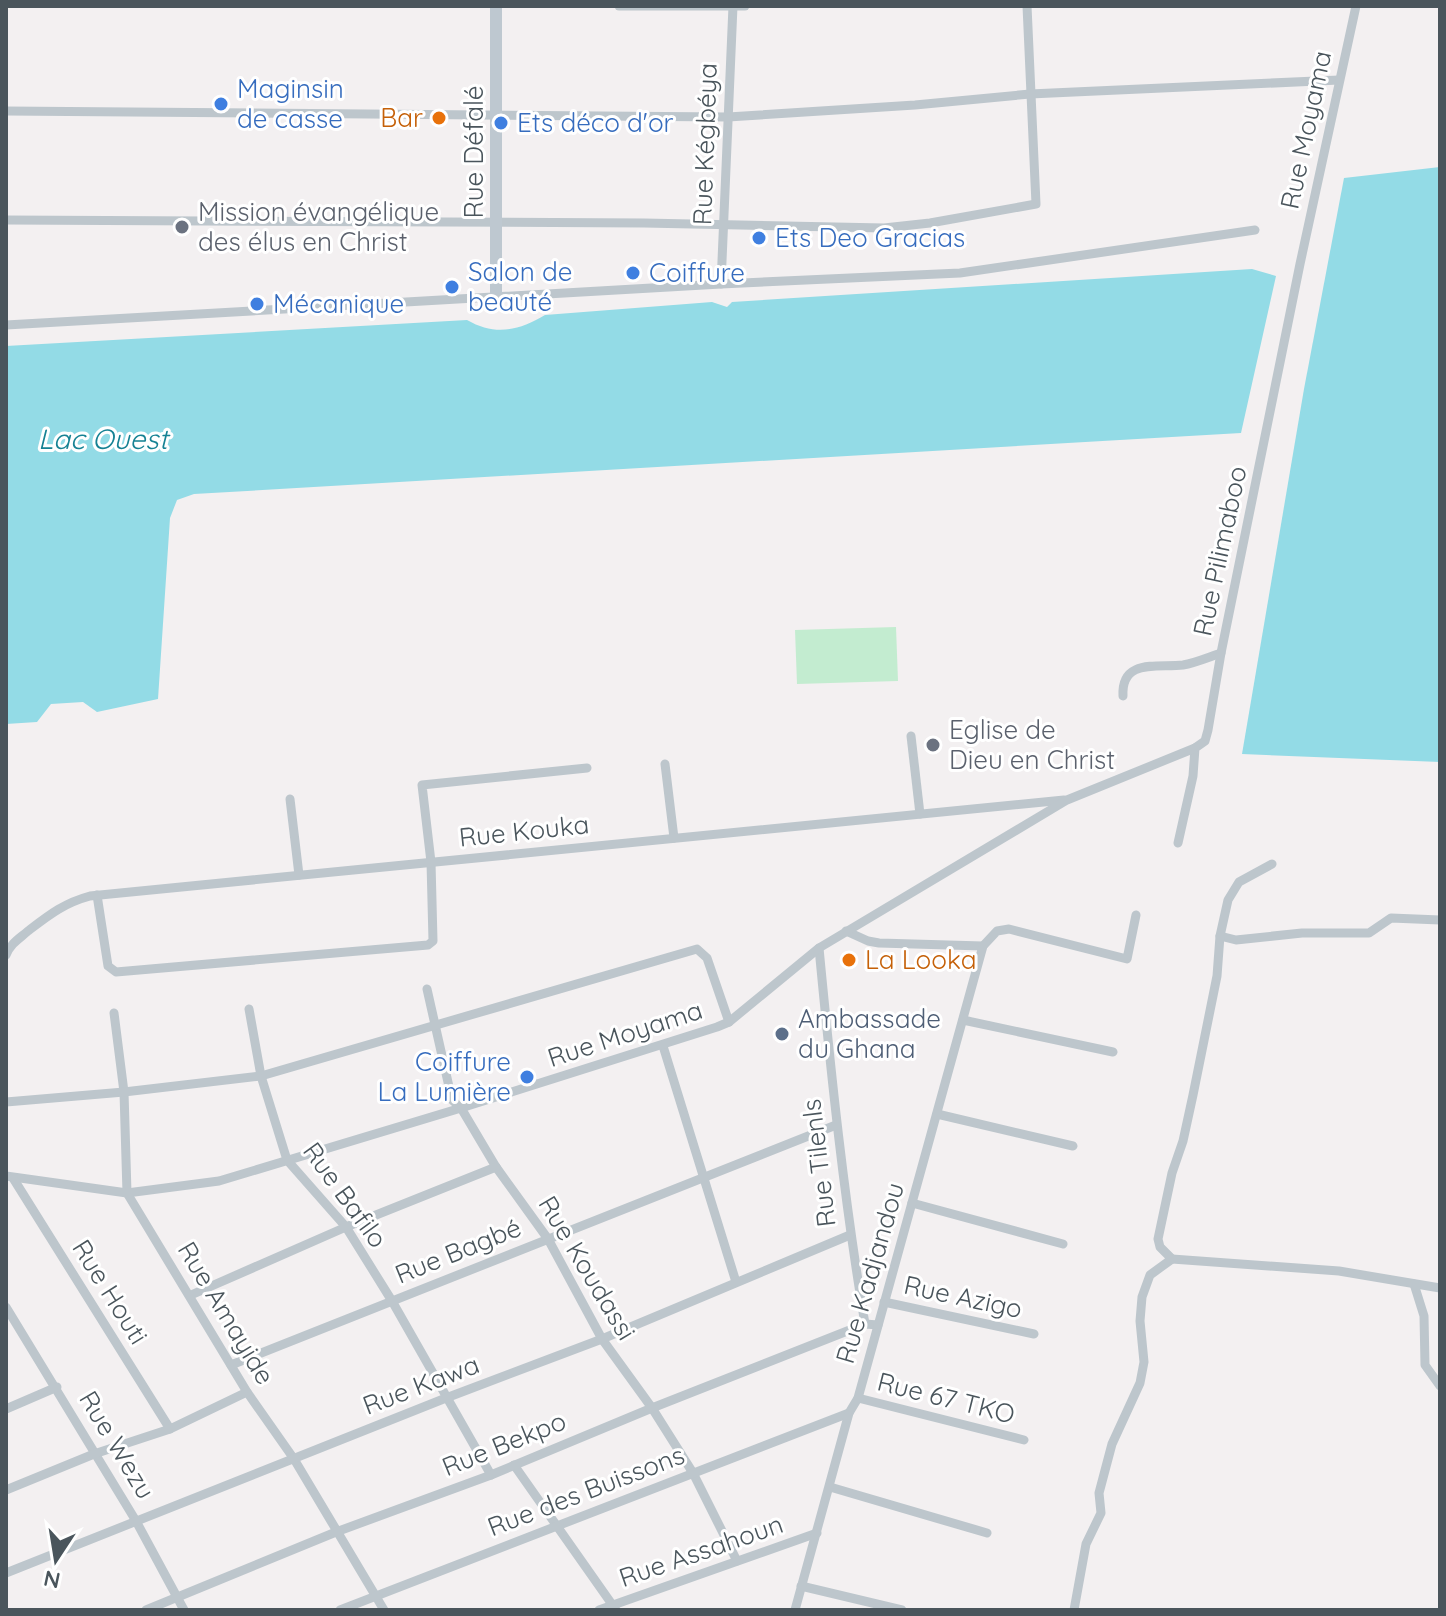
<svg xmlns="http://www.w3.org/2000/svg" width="1446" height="1616" viewBox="0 0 1446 1616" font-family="Quicksand,sans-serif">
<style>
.green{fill:#c3ecd0}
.water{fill:#93dbe6}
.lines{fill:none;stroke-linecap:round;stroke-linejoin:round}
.street{stroke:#bdc6cc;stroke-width:9}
.secondary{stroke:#bec8d0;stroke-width:12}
.shop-dot{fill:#3f7fe0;stroke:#fff;stroke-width:3}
.food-dot{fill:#e8710a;stroke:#fff;stroke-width:3}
.worship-dot{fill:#6b7280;stroke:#fff;stroke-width:3}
.service-dot{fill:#5c6f8a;stroke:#fff;stroke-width:3}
.labels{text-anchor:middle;stroke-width:6;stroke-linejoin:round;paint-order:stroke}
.shop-label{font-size:26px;fill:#366cbe;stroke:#fff;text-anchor:start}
.food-label{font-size:26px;fill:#c56008;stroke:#fff;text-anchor:end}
.street-label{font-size:26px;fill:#4a555c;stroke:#fff}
.worship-label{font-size:26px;fill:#5b616d;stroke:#fff;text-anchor:start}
.service-label{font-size:26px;fill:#4e5e75;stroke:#fff;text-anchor:start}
.water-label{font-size:28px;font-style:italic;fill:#168294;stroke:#fff}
</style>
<rect width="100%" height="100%" fill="#f3f0f1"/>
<path class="green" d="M896,627L898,681L797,684L795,630Z"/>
<g class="water">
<path d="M1440,167V762L1242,754L1304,389L1344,178Z"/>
<path d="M1252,269L1276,276L1241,433L194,494L177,500L170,518L158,699L97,712L83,702L51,704L37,722L6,724V346L467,320C495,336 518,331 545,315L712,302L727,307L732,302Z"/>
</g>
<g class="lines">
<g class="street">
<path d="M619,6H745"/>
<path d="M6,111L728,117L915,105L1030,94L1339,80"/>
<path d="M6,220L644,223L884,228L930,223L1036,204L1027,6"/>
<path d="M721,284L733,6"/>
<path d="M6,325L721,284L960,273L1255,230"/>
<path d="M1123,696C1121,658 1158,668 1183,665C1195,663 1209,657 1221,653"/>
<path d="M911,736L920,814"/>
<path d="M665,764L674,838"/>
<path d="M290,799L299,875"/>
<path d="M1178,843L1193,776L1195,748L1205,741L1208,730L1221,653L1300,264L1356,6"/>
<path d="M97,895L108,966L116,972L428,945L433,941L431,862L422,785L587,768"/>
<path d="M846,931L868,941L879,943L983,946"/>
<path d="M1220,936L1236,940L1302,933H1369L1391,918L1440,920"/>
<path d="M819,948C831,1074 844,1199 865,1324"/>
<path d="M6,955C11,943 19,939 28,931C49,915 64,903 90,896L1064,800"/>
<path d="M427,989L452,1100L461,1108L496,1167L548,1239L602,1339L652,1408L693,1473L737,1561"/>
<path d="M249,1009L261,1076L287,1160L346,1227L392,1301L491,1475"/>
<path d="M114,1013L124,1092L127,1193L247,1392L294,1459L384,1610"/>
<path d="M963,1020L1113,1052"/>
<path d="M663,1046L736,1282"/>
<path d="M6,1102L124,1092L261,1076L697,949L707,958L729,1022"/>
<path d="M937,1114L1073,1146"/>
<path d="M6,1176L127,1193L219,1181L461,1108L717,1027L729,1022L819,948L1067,800L1195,748"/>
<path d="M13,1178L170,1429"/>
<path d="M912,1203L1063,1244"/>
<path d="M1172,1259L1339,1271L1440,1288"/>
<path d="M1414,1284L1424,1316L1425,1365L1440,1386"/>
<path d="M191,1295L346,1227L496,1167"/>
<path d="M884,1302L1034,1334"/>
<path d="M6,1307L136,1521L184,1610"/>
<path d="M231,1365L836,1125"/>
<path d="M858,1398L1024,1440"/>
<path d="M6,1409L57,1387"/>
<path d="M514,1465L616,1610"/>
<path d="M830,1487L987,1533"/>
<path d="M6,1490L94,1454L170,1429L247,1392"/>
<path d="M6,1573L446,1398L602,1339L850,1235"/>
<path d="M801,1586L902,1610"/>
<path d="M146,1610L336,1532L491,1475L652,1408L865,1324L878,1325"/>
<path d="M340,1610L849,1413"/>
<path d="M599,1610L817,1533"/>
<path d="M795,1610L849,1413L858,1398L983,946L997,931L1009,929L1127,959L1136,915"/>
<path d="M1074,1610L1086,1544L1101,1513L1099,1493L1112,1444L1140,1383L1144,1362L1140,1321L1142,1297L1150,1275L1172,1259L1160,1247L1158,1239L1172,1173L1183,1141L1193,1095L1217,976L1220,936L1228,900L1239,882L1272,864"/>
</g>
<path class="secondary" d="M496,6V299"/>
</g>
<g class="shop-dot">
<circle cx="221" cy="104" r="8"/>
<circle cx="501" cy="123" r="8"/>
<circle cx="759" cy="238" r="8"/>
<circle cx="633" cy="273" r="8"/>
<circle cx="452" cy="287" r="8"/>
<circle cx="257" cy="304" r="8"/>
<circle cx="527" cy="1077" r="8"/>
</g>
<g class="food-dot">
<circle cx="439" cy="118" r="8"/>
<circle cx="849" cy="960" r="8"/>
</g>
<g class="worship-dot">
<circle cx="182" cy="227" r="8"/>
<circle cx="933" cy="745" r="8"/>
</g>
<circle class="service-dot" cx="782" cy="1034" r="8"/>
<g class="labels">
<g class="shop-label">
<text x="237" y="98">Maginsin<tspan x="237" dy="30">de casse</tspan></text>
<text x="517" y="132">Ets déco d'or</text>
<text x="775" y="247">Ets Deo Gracias</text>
<text x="468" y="281">Salon de<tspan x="468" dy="30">beauté</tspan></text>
<text x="649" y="282">Coiffure</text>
<text x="273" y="313">Mécanique</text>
<text x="511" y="1071" text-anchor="end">Coiffure<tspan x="511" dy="30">La Lumière</tspan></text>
</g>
<g class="food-label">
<text x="423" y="127">Bar</text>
<text x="865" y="969" text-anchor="start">La Looka</text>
</g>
<g class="street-label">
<text transform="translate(1306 130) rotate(-78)" y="9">Rue Moyama</text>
<text transform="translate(705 144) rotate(-88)" y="9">Rue Kégbéya</text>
<text transform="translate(474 152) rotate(-90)" y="9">Rue Défalé</text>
<text transform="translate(1220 551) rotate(-78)" y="9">Rue Pilimaboo</text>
<text transform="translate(524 831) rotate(-6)" y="9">Rue Kouka</text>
<text transform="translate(625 1034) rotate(-18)" y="9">Rue Moyama</text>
<text transform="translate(819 1163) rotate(-97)" y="9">Rue Tilenls</text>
<text transform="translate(345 1195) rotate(54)" y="9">Rue Bafilo</text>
<text transform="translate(458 1251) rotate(-22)" y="9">Rue Bagbé</text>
<text transform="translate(587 1268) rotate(59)" y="9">Rue Koudassi</text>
<text transform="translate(870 1273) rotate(-74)" y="9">Rue Kadjandou</text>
<text transform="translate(110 1292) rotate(58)" y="9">Rue Houti</text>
<text transform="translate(963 1297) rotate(12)" y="9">Rue Azigo</text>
<text transform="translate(226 1313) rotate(59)" y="9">Rue Amayide</text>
<text transform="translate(421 1385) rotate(-21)" y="9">Rue Kawa</text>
<text transform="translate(946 1398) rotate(14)" y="9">Rue 67 TKO</text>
<text transform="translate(504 1444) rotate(-22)" y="9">Rue Bekpo</text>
<text transform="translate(117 1445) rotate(59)" y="9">Rue Wezu</text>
<text transform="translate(586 1491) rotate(-21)" y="9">Rue des Buissons</text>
<text transform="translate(701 1551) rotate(-19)" y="9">Rue Assahoun</text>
</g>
<g class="worship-label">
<text x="198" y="221">Mission évangélique<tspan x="198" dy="30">des élus en Christ</tspan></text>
<text x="949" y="739">Eglise de<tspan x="949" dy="30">Dieu en Christ</tspan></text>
</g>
<g class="service-label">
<text x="798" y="1028">Ambassade<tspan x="798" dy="30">du Ghana</tspan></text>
</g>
<g class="water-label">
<text x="103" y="449">Lac Ouest</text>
</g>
</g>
<rect width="1446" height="1616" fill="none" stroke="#4a555c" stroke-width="16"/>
<g transform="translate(56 1560) rotate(192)" stroke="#ffffff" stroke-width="6" paint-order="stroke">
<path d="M0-6L14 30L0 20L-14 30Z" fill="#4a555c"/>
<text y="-12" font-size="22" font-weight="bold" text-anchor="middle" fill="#4a555c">N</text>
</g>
</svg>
